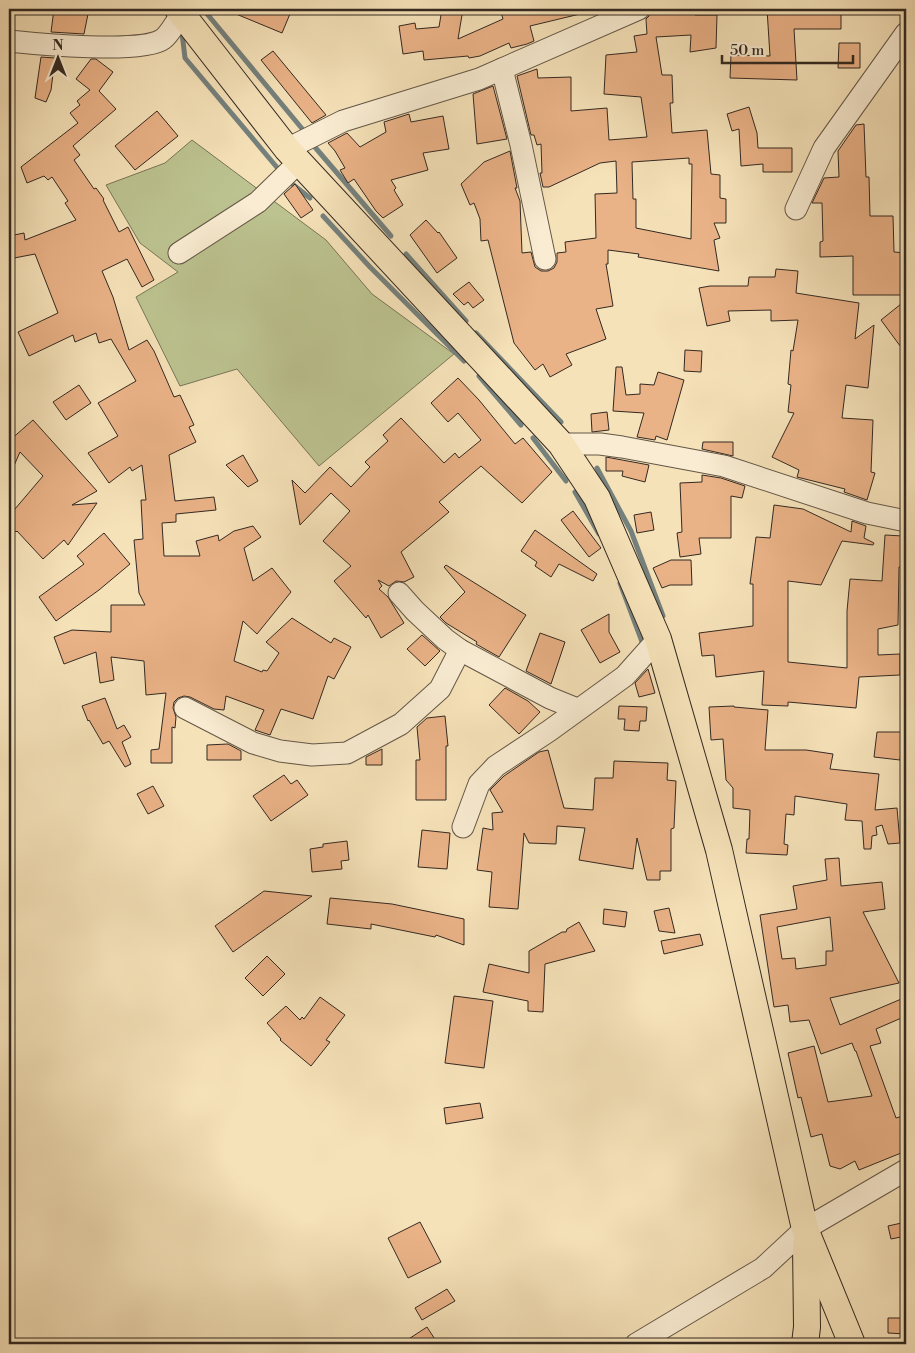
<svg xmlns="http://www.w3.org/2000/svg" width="915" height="1353" viewBox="0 0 915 1353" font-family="'Libre Bodoni',serif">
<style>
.green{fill:#bcc390;stroke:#787658}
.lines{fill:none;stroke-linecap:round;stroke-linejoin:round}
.stream{stroke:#75817d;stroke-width:5}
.building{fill:#eab287;stroke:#332921;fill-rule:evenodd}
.minor-casing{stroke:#645747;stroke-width:23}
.major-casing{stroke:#332921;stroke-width:28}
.minor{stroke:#f9ecd2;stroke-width:21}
.major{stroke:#f6e2b9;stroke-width:26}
</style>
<rect width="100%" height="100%" fill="#f6e2b9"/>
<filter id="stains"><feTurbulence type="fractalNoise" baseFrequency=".004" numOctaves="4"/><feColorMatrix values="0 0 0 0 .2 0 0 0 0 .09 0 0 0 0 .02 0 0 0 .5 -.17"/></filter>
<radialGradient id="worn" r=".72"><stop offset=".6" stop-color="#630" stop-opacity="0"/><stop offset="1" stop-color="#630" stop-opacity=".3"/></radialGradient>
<path class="green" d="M192,140L326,240L372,294L454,354L319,466L237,369L180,386L136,297L178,272L140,243L106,185L165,163Z"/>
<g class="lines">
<g class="stream">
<path d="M203,9L304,131"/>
<path d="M182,33L185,58L280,171"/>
<path d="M314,146L391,236"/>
<path d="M291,183L310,198"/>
<path d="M323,216L370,267L464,361"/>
<path d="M406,254L466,321"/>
<path d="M476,333L561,422"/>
<path d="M479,376L521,425"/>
<path d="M533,438L566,481"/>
<path d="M597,468L631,531L663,616"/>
<path d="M575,492L599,534"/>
<path d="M620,583L644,647"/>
</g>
</g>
<g class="building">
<path d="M54,9L88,14L84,34L51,32Z"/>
<path d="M224,9H292L282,33Z"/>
<path d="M442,9H463L458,39L503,19L500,9H580V14L530,26L534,41L527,44L511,48L509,43L480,56L469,58L468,56L424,60L423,51L403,54L399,26L415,23L416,29L439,27Z"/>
<path d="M651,9H695V15H717L716,48L690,52L691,35L656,37L662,75H672L673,103H670L672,133L707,130L711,174L720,175V198L726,199V223H714L720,238L714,240L719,271L638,257L639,254L608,250V264H606L613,306L596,309L606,339L566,354L572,365L550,377L543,364L535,370L514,343L488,240L481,241L480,219L474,203L470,205L461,184L484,162L510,151L517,188H515L520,201L522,253L531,252L535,267L541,271H548L554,268L557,262V253L566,252L565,242L596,238L595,194L617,193L616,161L600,163L549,187H543L540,173H542L541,144L537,145L534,135H531L517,76L537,69L538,78L571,77V111L607,108L609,140L647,137L641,97L604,94L606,55L637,52L634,36L647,34L646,19L649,16ZM689,158V164H692L691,239L636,228V199H633L632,162Z"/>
<path d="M767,9H841V29H794L797,80L730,78L731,55L770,56Z"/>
<path d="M839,43H860V68H838Z"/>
<path d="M273,51L326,115L312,123L261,60Z"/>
<path d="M41,57L55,58L51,90L46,102L35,98Z"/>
<path d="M91,59H96L113,72L99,91L116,109L73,146L80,155L74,160L94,189L96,188L104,199L103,200L119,232L128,227L154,280L142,287L127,259L102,271L113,297L129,350L147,340L154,351L174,397L180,395L194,425L189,427L196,442L169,455L175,501L214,497L216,510L176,514V522L162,523L164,556H200L196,541L218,535L219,541L234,531L253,526L261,537L244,548L253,581L272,568L291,592L257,634L243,621L234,661L262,672L263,670L267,671L279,653L266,642L292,618L331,643L334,638L351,647L334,679L328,676L313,719L281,709L270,735L255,730L264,710L226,696L224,710L214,709L190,697L184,696L178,698L174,702L173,708L176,717L175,728L172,727V763H151V750L159,749L166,693L146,695L144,661L111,657L114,680L100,683L96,652L64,664L54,637L72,630L111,632V605H145L139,593L134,540L143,539L141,500H146L142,465L132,471L130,467L109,483L88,453L118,436L98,403L136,381L111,339L99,343L96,333L75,342L73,335L29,356L18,332L58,313L35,254L9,259V236L24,233L25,240L76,220L65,203L68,201L52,177L48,180L44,176L27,183L21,167L78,123L70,113L80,105L77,101L90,90L76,79Z"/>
<path d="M493,86L507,139L477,144L473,94Z"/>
<path d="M749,107L757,133L758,148H792V172H763V164L741,166L739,129L732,131L727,114Z"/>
<path d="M157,111L178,136L135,170L115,146Z"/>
<path d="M409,114L411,122L443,116L449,149L423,153L428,170L391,180L396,188L394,190L403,205L383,218L376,211L354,179L348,183L340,170L345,168L335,151L328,143L347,133L360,147L386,132L384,122Z"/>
<path d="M864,124L866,177H869L870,216H893L894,252L906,253V295H853V256L820,257V242L823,241L822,203H812L824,178L839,177L838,151L856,125Z"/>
<path d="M295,184L313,210L301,218L284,194Z"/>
<path d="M426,220L438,233L439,232L457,258L437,273L410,235Z"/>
<path d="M776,269L798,271L796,293L859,303L855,339L874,325L868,388L846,385L842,418L873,420L871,472L875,473L867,500L844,492L845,489L797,477L799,470L772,457L794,413L788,412L791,385L788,384L791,350L793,351L798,320L771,321V310L728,311L730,321L707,326L699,288L710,286H748L749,277H775Z"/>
<path d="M469,282L484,300L473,308L468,302L464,305L453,294Z"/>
<path d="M906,300V354L881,320Z"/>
<path d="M685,350L702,351L701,372L684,371Z"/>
<path d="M616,367H622L626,395L640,394V384L654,385L658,372L684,380L667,440L656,436L655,440L637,437L644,413L613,411Z"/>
<path d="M458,378L479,400L515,444L523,438L552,472L522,503L481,466L439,502L449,512L401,552L414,577L404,582L396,581L389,586L378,580L382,586L379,589L388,597L404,623L381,638L368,615L366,618L334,581L351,566L323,541L350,511L331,493L300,525L292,480L305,493L330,467L351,487L370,467L365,462L388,441L383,435L401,418L444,463L455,453L459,458L481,440L458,413L448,422L431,403Z"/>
<path d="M79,385L91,403L66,420L53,402Z"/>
<path d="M607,412L609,430L592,432L591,414Z"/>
<path d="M33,420L97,491L72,505L97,503L68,545L64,540L43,559L17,531L16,532L9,525V516L43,476L20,452L9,477V441Z"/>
<path d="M703,442H733V456L702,449Z"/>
<path d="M243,455L258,481L248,487L226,465Z"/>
<path d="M606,457L649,465L645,482L622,476L623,471H606Z"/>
<path d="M702,475L721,478L745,486L742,498L731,496V538H699L701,554L680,557L677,533L682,532L680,483L702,482Z"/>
<path d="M774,505L803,509L851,532L852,521L866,526L864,538L874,543L873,545L842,541L821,585L788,581V662L847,668V611L850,579L882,581L885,535L903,536L901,567H899L898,625L878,629V655L900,654V675L859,677L856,708L788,702V706L762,705L764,671L716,677L714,655L702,656L699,633L753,626V584H750L756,537L770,538Z"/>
<path d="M573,511L601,548L589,557L561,520Z"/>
<path d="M651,512L654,530L637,533L634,515Z"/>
<path d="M535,530L597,574L593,581L559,564L551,577L535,566L537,562L521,551Z"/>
<path d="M104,533L130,564L99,590L56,621L39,597L84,564L77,556Z"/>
<path d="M671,560H691L692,585H670L662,588L653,568Z"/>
<path d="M446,565L526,615L499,657L476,644L477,642L446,623L440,617L465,592L444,567Z"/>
<path d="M609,614V632L620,652L600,663L581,630Z"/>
<path d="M540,633L565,642L551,684L526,671Z"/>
<path d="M422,635L440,651L425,666L407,649Z"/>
<path d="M648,669L655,693L639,697L635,683Z"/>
<path d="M505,688L528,701L540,712L519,734L489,705Z"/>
<path d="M105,698L117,729L124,725L131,737L122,742L131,764L125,767L109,741L103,744L89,720L88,721L82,706Z"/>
<path d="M619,706L647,707L646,721H640L639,731L624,730L625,719H618Z"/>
<path d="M734,706V707L768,710L765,750H806L833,754L830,769L879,774L875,810L897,808L900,843L888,844L882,825L876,827L877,835L872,836L871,849H864L862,821L845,820L847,804L795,796L794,815L786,814L784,844L788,845L787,855L746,853L747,839H749L750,810L733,808V788L726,780L723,739L711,740L709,707Z"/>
<path d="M445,716L448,746H446V800H416V760H420L417,727L427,718Z"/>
<path d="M877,732H903L900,760L874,757Z"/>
<path d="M228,744L241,751V760H207V745Z"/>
<path d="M382,749V765H366V757Z"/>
<path d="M548,750L564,808L593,810L595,778H613L614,761L668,763L667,780L676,781L674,828L671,829V871H660V880H647L637,838L633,869L579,860L585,828L557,826L556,844L529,843L524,833L518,909L489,907L492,872L477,870L483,828L493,830L492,813L503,812L490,790L504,776L539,752Z"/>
<path d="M284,775L291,784L297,780L308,795L271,821L253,796Z"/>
<path d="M153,786L164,806L148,814L137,794Z"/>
<path d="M422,830L450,833L447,869L418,867Z"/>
<path d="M347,841L349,860L341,861L342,869L312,872L310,849L323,847V844Z"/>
<path d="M839,858L841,886L882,882L885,909L863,912L899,983L830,998L840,1025L906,997V1016L876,1029L881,1043L870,1046L896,1118L906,1115V1151L859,1170L855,1161L840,1169L830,1166L822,1134L811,1137L801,1097L798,1098L788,1053L814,1046L828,1102L872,1096L856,1051H855L852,1043L821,1054L809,1020L790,1022L788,1005L774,1007L760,915L797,909L793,886L827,880L825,859ZM830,917L833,951H826V965L796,969L795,958L782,959L777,927Z"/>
<path d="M264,891L312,896L233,952L215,926Z"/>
<path d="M330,898L392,904L464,919V945L436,935L435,937L371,924V929L327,924Z"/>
<path d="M669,908L675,933L659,931L654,911Z"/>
<path d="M604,909L627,912L625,927L603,924Z"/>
<path d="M579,922L595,951L545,964L543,1012L528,1011V1001L483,992L489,964L529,973V951L562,932H566L567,929Z"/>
<path d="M700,934L703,945L664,954L661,941Z"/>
<path d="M267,956L285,974L263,996L245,978Z"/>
<path d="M454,996L493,1001L484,1068L445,1063Z"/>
<path d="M320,997L345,1015L326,1040L330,1042L311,1066L280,1040L281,1039L267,1023L286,1006L300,1020L302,1017L304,1019Z"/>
<path d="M480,1103L483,1118L446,1124L444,1108Z"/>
<path d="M420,1222L441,1262L408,1278L388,1238Z"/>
<path d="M906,1222V1236L891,1239L888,1226Z"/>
<path d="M447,1289L455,1301L422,1320L415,1308Z"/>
<path d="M888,1318H906V1334L888,1333Z"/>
<path d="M427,1327L438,1344H401Z"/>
</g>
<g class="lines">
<g class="minor-casing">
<g id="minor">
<path d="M9,41C37,44 143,54 163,39C170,34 176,21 182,14"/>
<path d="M502,69L521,145L545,259"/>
<path d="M287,149L343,121L479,79L639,9"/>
<path d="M796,209L824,148L906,33"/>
<path d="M179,253L258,202L299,162"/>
<path d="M561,444H600L622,447L724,466L867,513L906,521"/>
<path d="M399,593L415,611L445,639L460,650L550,698L577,709"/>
<path d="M185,708L253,743L280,751L312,755L347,753L401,724L440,689L460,650"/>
<path d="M463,827L479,784L496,766L549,731L625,676L658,639"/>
<path d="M636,1344L763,1268L805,1229L906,1170"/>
</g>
</g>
<g class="major-casing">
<g id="major">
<path d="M178,9L287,149L561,444L597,498L658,639L719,850L805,1229L852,1344"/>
<path d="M805,1344L807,1327L806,1244"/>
</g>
</g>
<use href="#minor" class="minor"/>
<use href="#major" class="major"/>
</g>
<rect width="915" height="1353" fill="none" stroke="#f6e2b9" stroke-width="30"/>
<rect x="10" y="10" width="895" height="1333" fill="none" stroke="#332921" stroke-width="2.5"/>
<rect x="15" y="15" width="885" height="1323" fill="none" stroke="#332921"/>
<g transform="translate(58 58)" stroke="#f9ecd2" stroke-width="4" paint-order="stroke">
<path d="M0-4L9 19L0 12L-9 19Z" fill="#332921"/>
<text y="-8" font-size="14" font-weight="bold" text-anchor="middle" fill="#332921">N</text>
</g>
<path d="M722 55v8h131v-8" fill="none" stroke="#332921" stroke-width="2.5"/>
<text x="730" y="55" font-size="15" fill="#332921" stroke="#f9ecd2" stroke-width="4" paint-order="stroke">50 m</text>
<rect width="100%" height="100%" filter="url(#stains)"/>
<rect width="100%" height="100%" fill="url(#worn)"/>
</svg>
